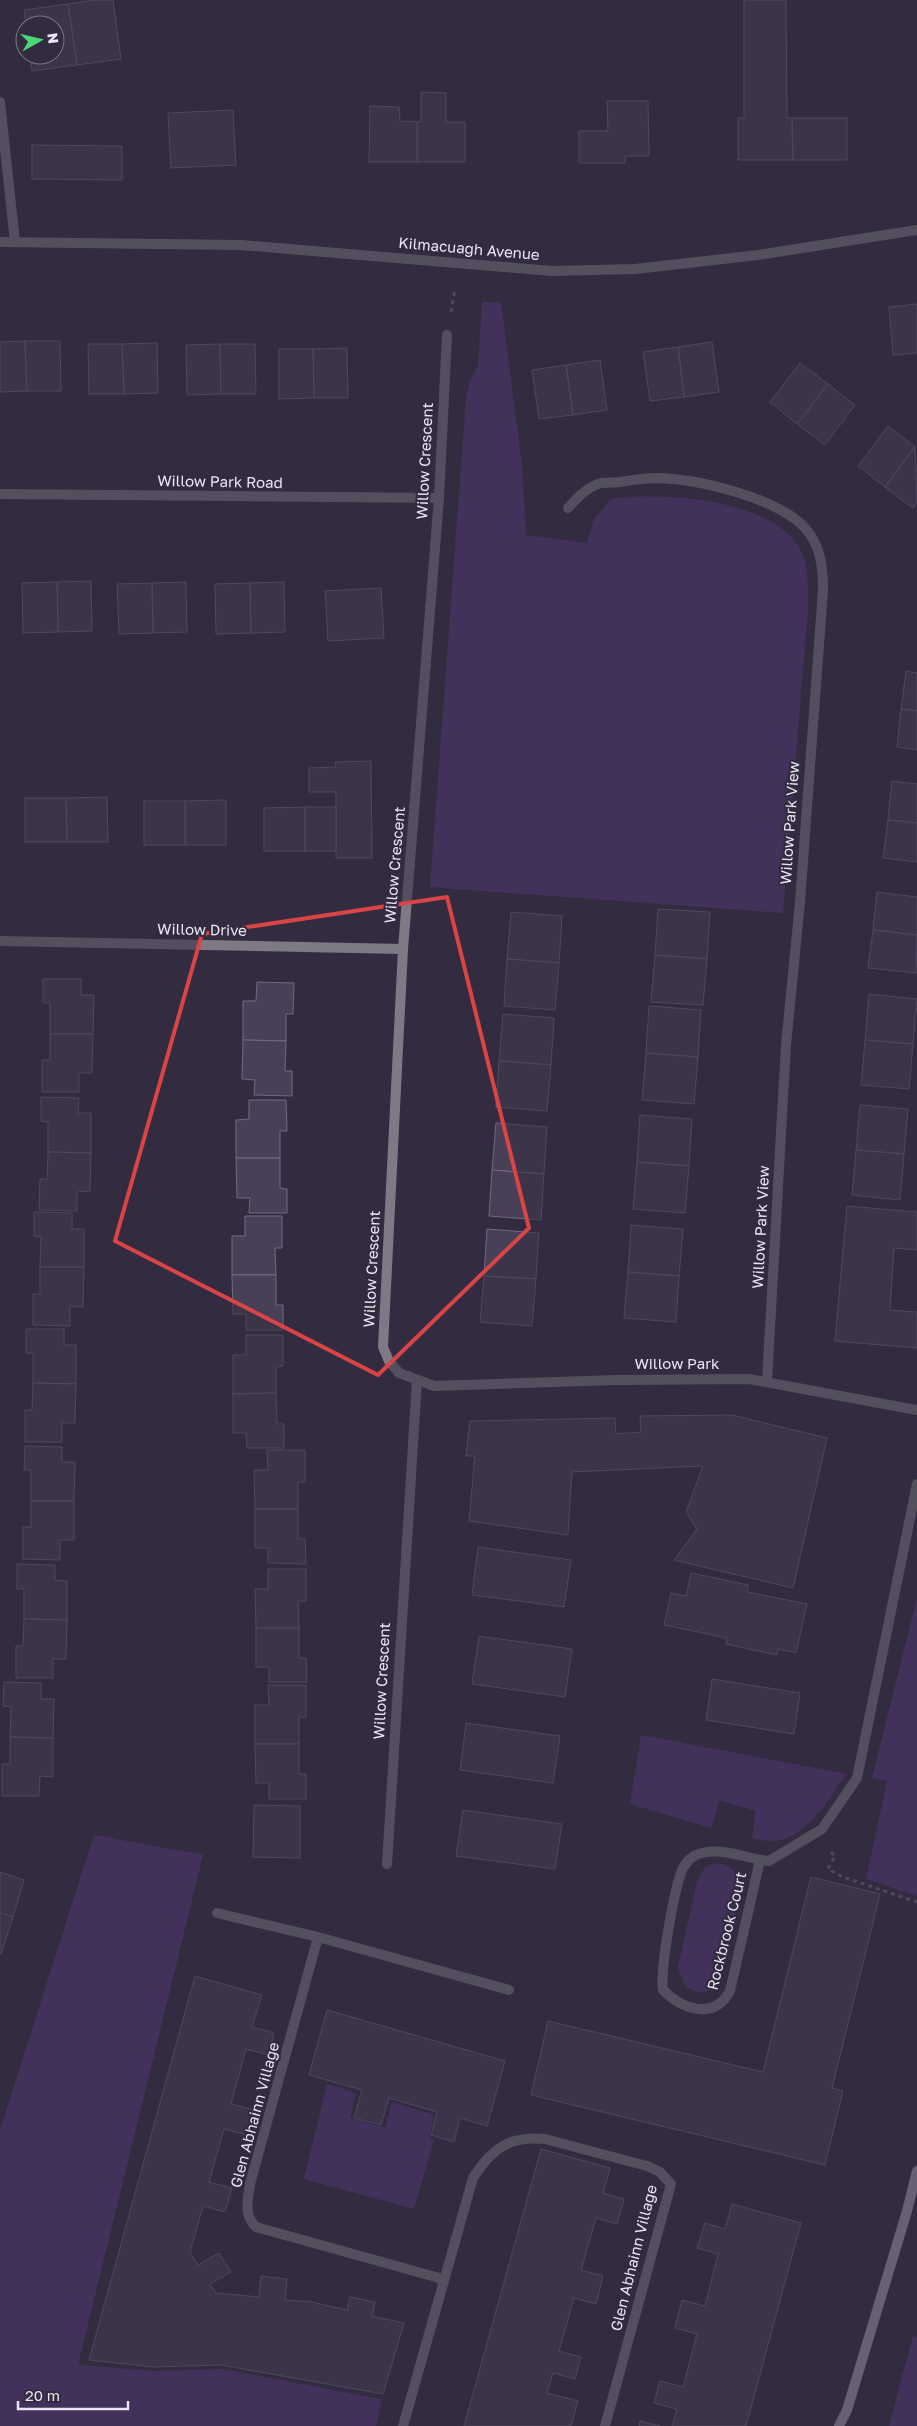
<svg xmlns="http://www.w3.org/2000/svg" width="917" height="2426" viewBox="0 0 917 2426" font-family="'Golos Text',sans-serif">
<style>
.green{fill:#553b7d}
.building{fill:#474056;stroke:#726a82}
.lines{fill:none;stroke-linecap:round;stroke-linejoin:round}
.path{stroke:#746e80;stroke-width:3;stroke-dasharray:4 4;stroke-linecap:butt}
.street{stroke:#7d7a85;stroke-width:10}
.secondary{stroke:#a9a3b5;stroke-width:10}
.marked{fill:none;stroke:#d94446;stroke-width:4;stroke-linejoin:round}
.labels{text-anchor:middle;stroke-width:4.5;stroke-linejoin:round;paint-order:stroke}
.street-label{font-size:15px;fill:#eae6f3;stroke:#332c40}
</style>
<rect width="100%" height="100%" fill="#332c40"/>
<g class="green">
<path d="M482,302H501L522,465L526,535L587,543L593,521L610,499C662,492 774,498 801,551C810,567 807,590 808,608L783,913L430,887L466,399L470,380L478,366Z"/>
<path d="M917,1598V1896L866,1879L887,1781L872,1778Z"/>
<path d="M641,1735L847,1774C822,1806 801,1853 752,1838L756,1811L719,1800L712,1828L630,1804Z"/>
<path d="M94,1835L203,1855L78,2365L154,2371L222,2369L382,2399L376,2426H0V2130Z"/>
<path d="M717,1863C732,1865 742,1876 741,1891C737,1908 724,1976 716,1985C707,1996 695,1993 685,1986L678,1967L698,1878L706,1866Z"/>
<path d="M327,2084L356,2093L350,2118L385,2128L392,2102L434,2115L429,2138L434,2140L414,2209L304,2179Z"/>
<path d="M913,2336L917,2337V2426H889Z"/>
</g>
<g class="building">
<path d="M95,0H113L121,59L77,65L68,4Z"/>
<path d="M744,0H786L787,118H792L793,160H738V118H744Z"/>
<path d="M68,4L77,65L32,71L30,55H55V25H26L24,10Z"/>
<path d="M421,92L446,93V122H465V162H417V122L421,121Z"/>
<path d="M607,101H648L649,156H625V163H579V131H608Z"/>
<path d="M370,106L399,107L400,121L417,122V162H369Z"/>
<path d="M233,110L236,165L171,168L168,113Z"/>
<path d="M792,118H847V160H793Z"/>
<path d="M32,145L122,146V180L32,179Z"/>
<path d="M917,304V353L893,355L889,307Z"/>
<path d="M25,341L27,391L0,392V342Z"/>
<path d="M25,341H60L61,391H27Z"/>
<path d="M712,342L719,392L684,397L678,347Z"/>
<path d="M157,343L158,393L124,394L122,344Z"/>
<path d="M88,344H122L124,394H89Z"/>
<path d="M220,344L221,394L187,395L186,345Z"/>
<path d="M220,344H255L256,394H221Z"/>
<path d="M678,347L684,397L650,401L643,352Z"/>
<path d="M347,348L348,398H314L313,349Z"/>
<path d="M279,349H313L314,398L279,399Z"/>
<path d="M600,360L607,410L573,415L566,365Z"/>
<path d="M800,363L828,384L797,424L770,402Z"/>
<path d="M566,365L573,415L539,419L532,370Z"/>
<path d="M828,384L855,405L825,445L797,424Z"/>
<path d="M888,426L915,447L885,487L858,466Z"/>
<path d="M915,447L917,502L913,508L885,487Z"/>
<path d="M91,581L92,631L58,632L57,582Z"/>
<path d="M57,582L58,632L23,633L22,583Z"/>
<path d="M186,582L187,632L153,633L152,583Z"/>
<path d="M284,582L285,632L251,633L250,583Z"/>
<path d="M152,583L153,633L119,634L117,584Z"/>
<path d="M250,583L251,633L216,634L215,584Z"/>
<path d="M381,588L384,638L328,641L325,591Z"/>
<path d="M906,671L917,673V711L901,709Z"/>
<path d="M901,709L917,711V750L897,747Z"/>
<path d="M371,761L372,858H336V792H309V768L336,767L335,762Z"/>
<path d="M892,781L917,784V823L888,820Z"/>
<path d="M107,797L108,842H67L66,798Z"/>
<path d="M25,798H66L67,842H25Z"/>
<path d="M226,800V845H185V801Z"/>
<rect x="144" y="801" width="41" height="44"/>
<path d="M305,807V851H264V808Z"/>
<rect x="305" y="807" width="31" height="44"/>
<path d="M888,820L917,823V862L883,858Z"/>
<path d="M877,892L917,897V935L873,930Z"/>
<path d="M658,909L710,912L707,959L655,955Z"/>
<path d="M511,912L562,916L559,963L507,959Z"/>
<path d="M873,930L917,935L916,973L868,968Z"/>
<path d="M655,955L707,959L703,1005L651,1002Z"/>
<path d="M507,959L559,963L555,1010L504,1006Z"/>
<path d="M43,979H81V995H94L93,1034H50V1003H43Z"/>
<path d="M257,982L294,983L293,1014H286V1041L243,1040V1001H256Z"/>
<path d="M869,994L917,999L913,1044L865,1040Z"/>
<path d="M649,1006L701,1010L698,1057L646,1053Z"/>
<path d="M503,1014L554,1018L551,1065L499,1061Z"/>
<path d="M50,1034H93L92,1073H79V1092H42V1060H50Z"/>
<path d="M243,1040L286,1041L285,1071H292V1096L254,1095L255,1080L242,1079Z"/>
<path d="M865,1040L913,1044L909,1089L861,1085Z"/>
<path d="M646,1053L698,1057L694,1104L642,1100Z"/>
<path d="M499,1061L551,1065L547,1111L496,1107Z"/>
<path d="M41,1097L79,1098L78,1113H91V1153L48,1152V1122L41,1121Z"/>
<path d="M249,1100H286L287,1131H280V1158H236V1120L249,1119Z"/>
<path d="M860,1105L908,1109L904,1154L856,1150Z"/>
<path d="M640,1115L692,1119L689,1166L637,1162Z"/>
<path d="M496,1123L547,1127L544,1174L492,1170Z"/>
<path d="M856,1150L904,1154L900,1200L852,1195Z"/>
<path d="M48,1152L91,1153L90,1191L77,1192V1211L39,1210L40,1179H47Z"/>
<path d="M236,1158H280V1188L287,1189V1213H249L250,1198H237Z"/>
<path d="M637,1162L689,1166L685,1213L633,1209Z"/>
<path d="M492,1170L544,1174L541,1220L489,1216Z"/>
<path d="M847,1206L917,1212V1250L894,1248L890,1310L917,1312V1348L835,1341Z"/>
<path d="M34,1212L72,1213V1229H84V1267H40L41,1237L34,1236Z"/>
<path d="M245,1216H282V1248H275L276,1275H232V1236H245Z"/>
<path d="M631,1225L683,1229L679,1276L628,1272Z"/>
<path d="M487,1229L539,1233L536,1279L484,1276Z"/>
<path d="M40,1267H84L83,1307L70,1306V1326L33,1325V1294H40Z"/>
<path d="M628,1272L679,1276L676,1322L624,1318Z"/>
<path d="M232,1275H276V1305H283V1330H246V1314H233Z"/>
<path d="M484,1276L536,1279L532,1326L480,1322Z"/>
<path d="M26,1329H64V1345H76V1384L33,1383V1353H26Z"/>
<path d="M246,1335H283V1366L276,1367V1393L233,1394V1355H246Z"/>
<path d="M33,1383L76,1384L75,1423H62V1442H25V1410H32Z"/>
<path d="M276,1393L277,1424H284V1448H247L246,1433H233V1394Z"/>
<path d="M732,1415L827,1438L793,1588L674,1560L697,1529L686,1512L703,1466L572,1472L568,1535L469,1521L475,1456H466L470,1421L615,1418L616,1434L641,1432L640,1416Z"/>
<path d="M25,1446L62,1447V1462H75L74,1501H31V1470H24Z"/>
<path d="M267,1450H305V1482H298V1509H255L254,1470H268Z"/>
<path d="M31,1501H74V1540H60V1560L23,1559V1527H31Z"/>
<path d="M255,1509H298V1539H305L306,1564L268,1563V1548H255Z"/>
<path d="M478,1547L571,1560L564,1607L472,1595Z"/>
<path d="M17,1564L55,1565V1580L67,1581V1620L24,1619V1589H17Z"/>
<path d="M268,1569H306V1601H298L299,1628H256L255,1589H268Z"/>
<path d="M691,1573L748,1585L747,1592L807,1604L796,1653L778,1649L777,1655L726,1644L727,1638L664,1625L671,1593L686,1596Z"/>
<path d="M24,1619L67,1620L66,1659H53V1678H16V1646H23Z"/>
<path d="M256,1628H299V1658H306L307,1682H269V1667H256Z"/>
<path d="M479,1636L572,1649L565,1697L472,1684Z"/>
<path d="M712,1679L800,1693L794,1734L706,1720Z"/>
<path d="M4,1682L41,1683V1699H54L53,1738L10,1737L11,1707L3,1706Z"/>
<path d="M268,1685H306V1717H299V1744H255V1705H269Z"/>
<path d="M466,1723L560,1736L553,1783L460,1770Z"/>
<path d="M10,1737L53,1738V1777L40,1776L39,1796H2V1764H10Z"/>
<path d="M255,1744H299V1774H306V1799H269V1783H256Z"/>
<path d="M254,1805L300,1806V1858L253,1857Z"/>
<path d="M463,1810L562,1824L555,1869L456,1856Z"/>
<path d="M0,1872L24,1880L13,1917L0,1913Z"/>
<path d="M811,1877L880,1894L832,2088L843,2091L825,2165L531,2095L548,2021L763,2072Z"/>
<path d="M0,1913L13,1917L1,1954L0,1953Z"/>
<path d="M195,1976L262,1995L252,2027L274,2033L269,2055L246,2049L231,2104L254,2110L247,2135L224,2129L209,2182L232,2188L225,2212L203,2206L190,2252L198,2265L219,2253L231,2272L210,2284L216,2293L259,2297L261,2276L287,2279L285,2300L312,2302L347,2310L350,2297L375,2302L372,2316L404,2323L383,2394L221,2365L154,2367L89,2360Z"/>
<path d="M327,2010L505,2061L487,2126L460,2118L454,2142L431,2135L437,2112L389,2098L381,2125L354,2118L362,2090L309,2075Z"/>
<path d="M541,2149L610,2168L603,2193L624,2199L617,2224L596,2218L581,2270L603,2276L596,2304L574,2298L559,2351L581,2357L575,2379L553,2373L547,2393L578,2401L571,2426H464Z"/>
<path d="M732,2204L801,2223L746,2426H672L677,2409L654,2403L660,2381L683,2387L697,2334L675,2328L682,2300L705,2306L718,2254L697,2248L705,2223L725,2229Z"/>
<path d="M640,2421L660,2426H639Z"/>
</g>
<g class="lines">
<g class="path">
<path d="M451,312L455,288"/>
<path d="M831,1852L835,1856L828,1869L843,1877L917,1902"/>
</g>
<g class="street">
<path d="M0,102L15,242"/>
<path d="M0,242L241,245L552,271L635,269L758,255L917,230"/>
<path d="M447,335L439,498L403,949L383,1347L389,1361L399,1373L434,1386L617,1380L749,1379L917,1410"/>
<path d="M0,494L439,498"/>
<path d="M568,508C577,498 587,487 601,483C607,482 614,483 620,482C632,480 645,478 658,478C698,479 779,498 806,529C821,546 823,569 823,590L800,902L786,1045L767,1381"/>
<path d="M0,941L403,949"/>
<path d="M760,1860L730,1991C714,2020 683,2010 663,1990C660,1969 674,1888 683,1868C686,1863 691,1857 696,1855C719,1845 746,1859 769,1861L822,1829L857,1778L917,1484"/>
<path d="M387,1864L417,1380"/>
<path d="M217,1913L318,1937"/>
<path d="M443,2279L256,2227C243,2215 248,2199 250,2184L318,1937L509,1990"/>
<path d="M403,2426L473,2178C492,2148 509,2136 545,2139L647,2166L660,2172L671,2184L605,2426"/>
</g>
<path class="secondary" d="M839,2426L847,2410L907,2211L917,2171"/>
</g>
<path d="M0 0H917V2426H0ZM447,897L529,1228L378,1375L115,1241L202,934Z" fill="#332c40" fill-opacity=".55" fill-rule="evenodd"/>
<path class="marked" d="M447,897L529,1228L378,1375L115,1241L202,934Z"/>
<g class="labels">
<g class="street-label">
<text transform="translate(469 249) rotate(5)" y="5">Kilmacuagh Avenue</text>
<text transform="translate(425 461) rotate(-87)" y="5">Willow Crescent</text>
<text transform="translate(220 482) rotate(1)" y="5">Willow Park Road</text>
<text transform="translate(790 823) rotate(-86)" y="5">Willow Park View</text>
<text transform="translate(395 865) rotate(-85)" y="5">Willow Crescent</text>
<text transform="translate(202 930) rotate(1)" y="5">Willow Drive</text>
<text transform="translate(761 1227) rotate(-87)" y="5">Willow Park View</text>
<text transform="translate(372 1269) rotate(-87)" y="5">Willow Crescent</text>
<text x="677" y="1369">Willow Park</text>
<text transform="translate(382 1681) rotate(-87)" y="5">Willow Crescent</text>
<text transform="translate(727 1931) rotate(-76)" y="5">Rockbrook Court</text>
<text transform="translate(255 2115) rotate(-75)" y="5">Glen Abhainn Village</text>
<text transform="translate(634 2258) rotate(-76)" y="5">Glen Abhainn Village</text>
</g>
</g>
<g transform="translate(40 40) rotate(82)"><circle r="24" fill="#332c40" stroke="#7c7688"/>
<path d="M0-4L9 19L0 12L-9 19Z" fill="#4dd676"/>
<text y="-8" font-size="14" font-weight="bold" text-anchor="middle" fill="#eae6f3">N</text>
</g>
<path d="M18 2401v8h110v-8" fill="none" stroke="#eae6f3" stroke-width="2.5"/>
<text x="25" y="2401" font-size="15" fill="#eae6f3" stroke="#332c40" stroke-width="4" paint-order="stroke">20 m</text>
</svg>
